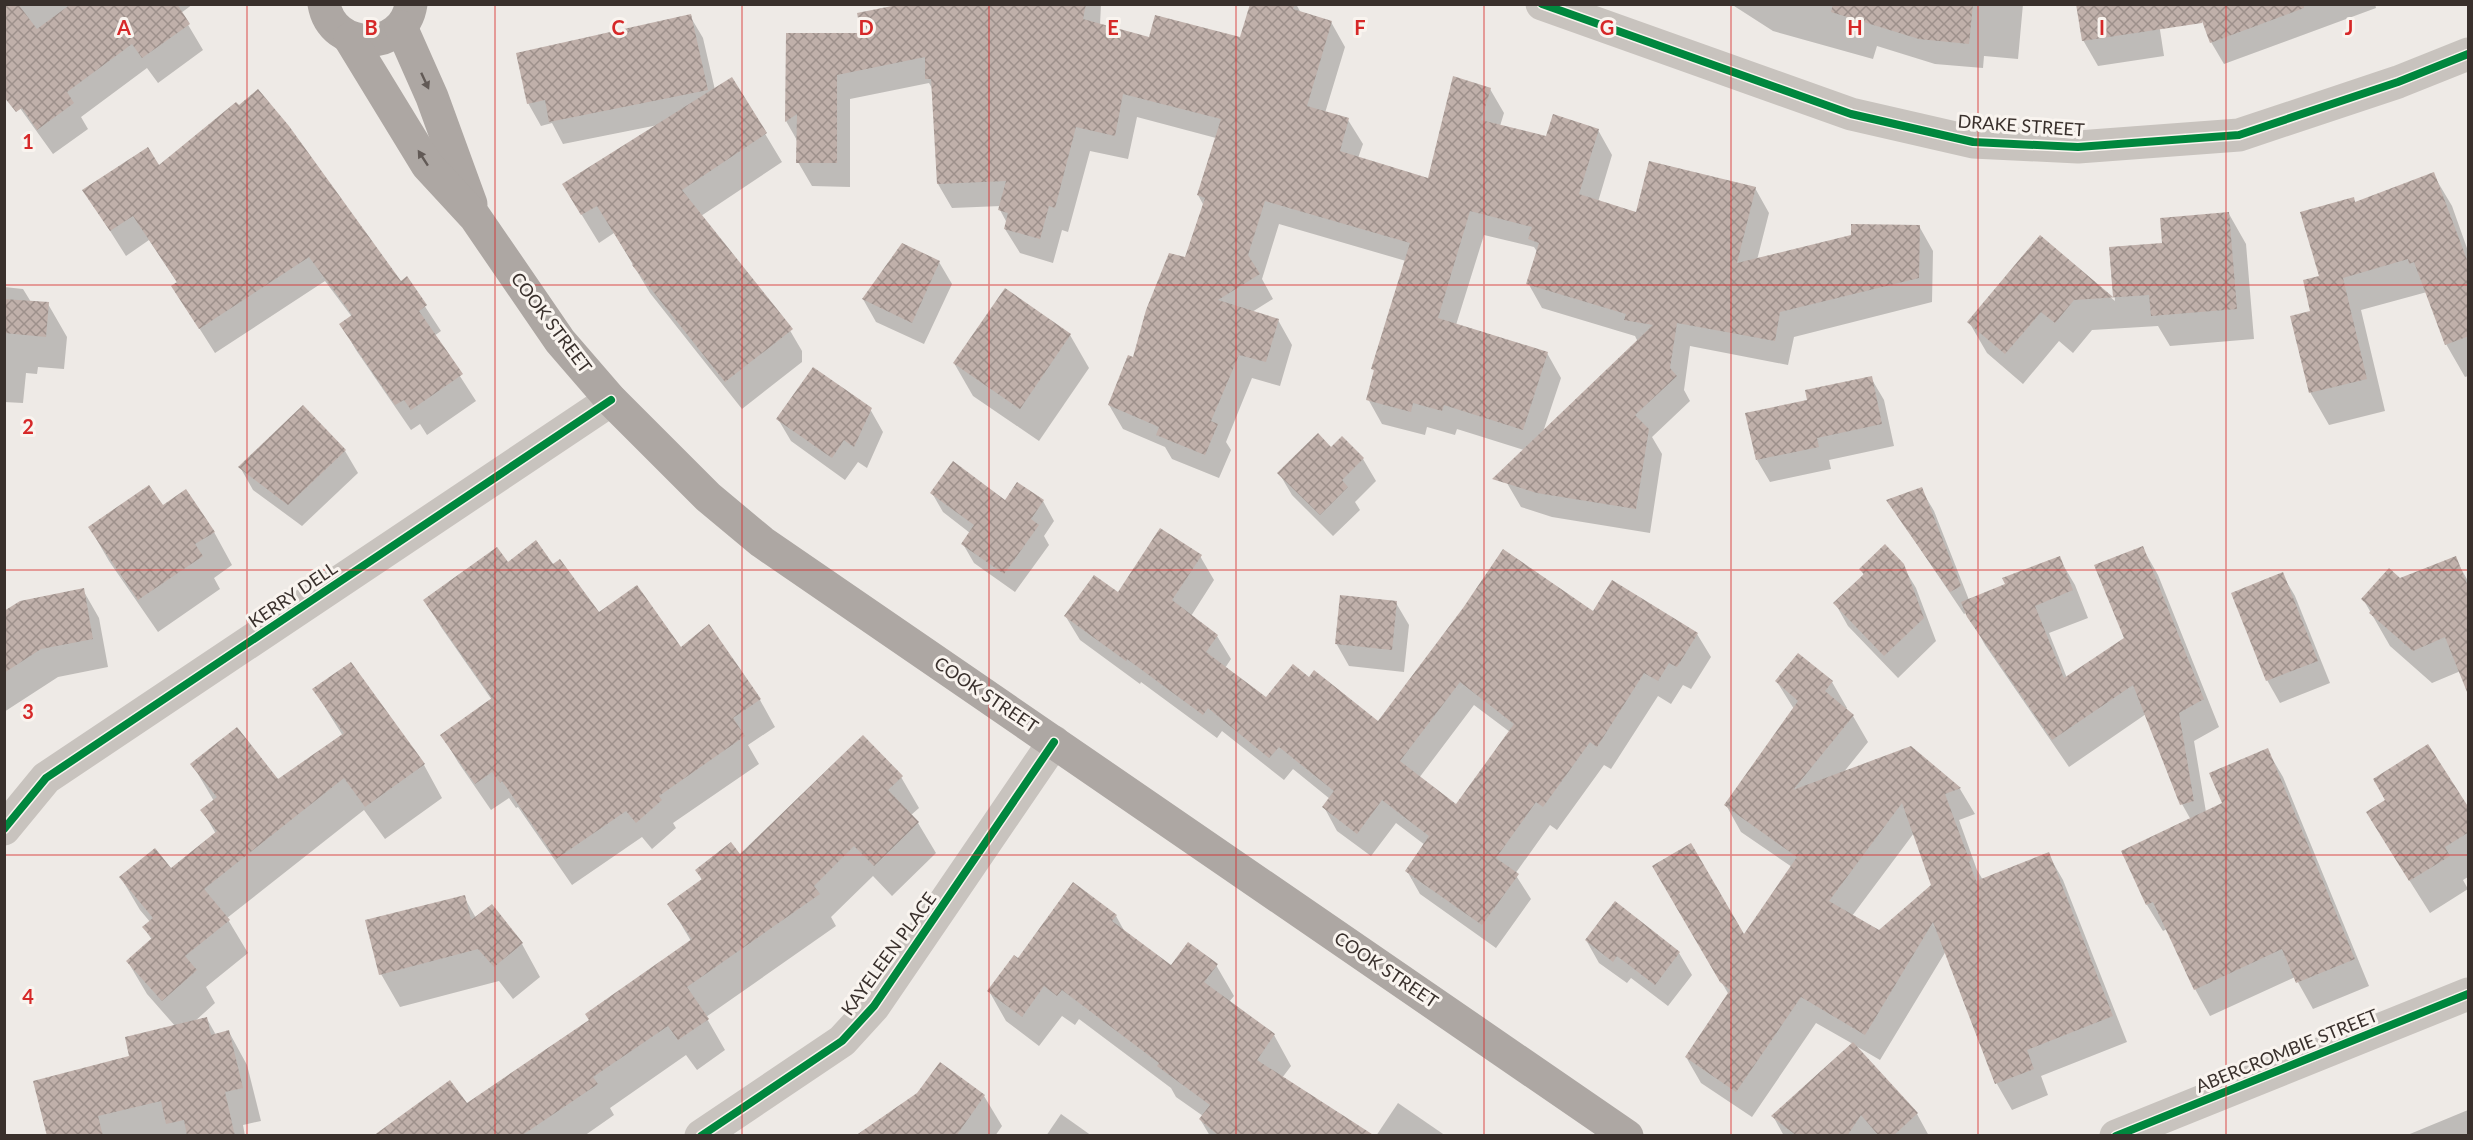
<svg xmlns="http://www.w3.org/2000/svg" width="2473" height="1140" viewBox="0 0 2473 1140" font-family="Lato,sans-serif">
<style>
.shadow{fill:#0003;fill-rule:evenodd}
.building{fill:url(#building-cross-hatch);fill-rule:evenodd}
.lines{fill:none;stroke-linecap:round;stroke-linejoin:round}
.minor{stroke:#c8c3be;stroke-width:33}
.major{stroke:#ada7a3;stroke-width:33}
.cycleway-casing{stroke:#f9f4ef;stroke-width:11}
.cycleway{stroke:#00873e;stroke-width:8}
.oneway{fill:#625a56}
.grid{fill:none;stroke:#d62828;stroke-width:1.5;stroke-opacity:0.55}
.labels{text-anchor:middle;stroke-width:6;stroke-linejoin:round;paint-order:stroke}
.street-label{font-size:18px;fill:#39302c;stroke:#f9f4ef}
.grid-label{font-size:20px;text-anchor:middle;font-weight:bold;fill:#d62828;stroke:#f9f4ef;stroke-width:6;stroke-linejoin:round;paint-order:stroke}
</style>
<defs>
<pattern id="building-cross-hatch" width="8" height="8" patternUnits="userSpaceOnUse" patternTransform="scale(1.5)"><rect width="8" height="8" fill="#c0b0aa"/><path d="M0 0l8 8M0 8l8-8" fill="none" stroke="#9d908b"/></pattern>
</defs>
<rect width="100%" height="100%" fill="#eeeae6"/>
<g class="shadow">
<path d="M4,4H193L181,13L203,50L158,83L147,68L81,117L88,129L53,154L17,104Z"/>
<path d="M951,4H1101L1100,25L1151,39H1241L1252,4H1296L1301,13L1331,22L1345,47L1325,113L1348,120L1363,144L1358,158L1429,180L1490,89L1504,113L1500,126L1547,138L1598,130L1612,155L1598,202L1637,214L1755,188L1769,213L1757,260L1919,226L1933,251L1932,302L1794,337L1788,365L1690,346L1684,390L1690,401L1652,437L1662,454L1650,533L1552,517L1521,507L1507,483L1524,450L1457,429L1455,435L1427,427L1425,435L1382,424L1368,399L1375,373L1373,369L1406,261L1279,224L1262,279L1273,299L1252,312L1278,320L1292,345L1280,386L1252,378L1226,442L1231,450L1219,478L1172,459L1165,447L1123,429L1109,405L1186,259L1204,206L1198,195L1216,138L1137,117L1128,159L1090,151L1068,232L1062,230L1053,263L1020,253L1005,229L1007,223L1000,210L1001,206L952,208L938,184L933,90L929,83L850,99V187L812,186L798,162V142L786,121L787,34L863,35ZM1484,235L1534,247L1538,253L1528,283L1542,308L1635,336L1638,342L1543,432L1561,378L1547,353L1456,325Z"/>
<path d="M1731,4H2023L2018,59L1984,56L1983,68L1935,64L1877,46L1873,59L1773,31Z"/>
<path d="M2156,4L2164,56L2098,66L2083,40Z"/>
<path d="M2198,4H2375L2376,8L2224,64L2211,42Z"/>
<path d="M690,16L703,38L715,90L732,79L782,162L701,216L785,322L802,351V362L742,409L650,293L614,233L599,243L580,212L658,125L563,144L552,123L541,126L528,103Z"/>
<path d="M159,167L401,283L407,279L441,331L434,336L476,401L427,435L420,424L411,430L356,350L341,324L352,317L325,281L215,353L173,287L178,284L149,240L126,256L84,190Z"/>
<path d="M2433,174L2452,206L2468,251V376L2465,377L2446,344L2427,292L2361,310L2385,411L2329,425L2310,392L2312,312L2320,277L2355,203Z"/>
<path d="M2229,214L2246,244L2254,339L2170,346L2158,326L2092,330L2073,353L2059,341L2023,384L1987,353L1969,322L2040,238L2115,301L2111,248L2163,245Z"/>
<path d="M939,262L952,284L924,344L876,322L863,299Z"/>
<path d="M4,287L23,289L31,302L48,304L67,337L64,369L38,367L37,374L26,373L23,403L4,402Z"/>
<path d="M1005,290L1070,335L1089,368L1039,441L973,396L954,363Z"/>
<path d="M1871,378L1884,400L1894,446L1829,460L1831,469L1770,482L1757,460L1809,401Z"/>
<path d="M870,409L883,432L867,468L858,462L845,480L791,441L778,419Z"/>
<path d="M1331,449L1363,459L1376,481L1355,502L1360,510L1333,536L1292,495L1279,473Z"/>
<path d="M345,451L358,473L302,526L253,490L240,467Z"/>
<path d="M1018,484L1043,501L1054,521L1044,536L1049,545L1015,592L974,563L963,544L970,533L943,512L932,493L1005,502Z"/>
<path d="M1921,489L1934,511L1969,600L2007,585L2059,558L2075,585L2088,618L2049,633L2067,678L2126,638L2142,547L2158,575L2219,727L2194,741L2206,812L2224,804L2267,750L2283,777L2369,986L2313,1009L2295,977L2210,1016L2195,989L2167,929L2163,931L2147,905L2123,851L2191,820L2182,804L2146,714L2069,767L1985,645L1967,612L1964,614L1888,501Z"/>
<path d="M162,507L214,532L232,565L214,578L220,589L158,632L109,561L90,528Z"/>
<path d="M1200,556L1214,580L1191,616L1217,636L1231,659L1225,668L1267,699L1309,679L1378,723L1594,613L1697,634L1711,657L1691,689L1683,685L1671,704L1658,696L1611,769L1604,765L1557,830L1550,825L1515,874L1531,899L1496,948L1420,894L1407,871L1425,845L1396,823L1371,856L1337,831L1324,807L1330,799L1293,769L1284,780L1222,731L1217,738L1141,682L1140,684L1080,640L1066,617ZM1474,705L1510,732L1456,806L1419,778Z"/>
<path d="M2455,558L2468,581V680L2463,670L2432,683L2390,646L2363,599L2400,579Z"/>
<path d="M508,564L553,566L599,614L680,650L709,627L760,700L775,727L748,745L759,764L673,823L676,828L652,849L642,837L572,885L518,807L516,808L509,798L491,810L458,762L442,735L492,700L441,627L425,600Z"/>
<path d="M1902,565L1916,588L1936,641L1898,678L1848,626L1835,603L1864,576L1861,569Z"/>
<path d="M2282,574L2295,596L2330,683L2280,703L2267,680Z"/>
<path d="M83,590L99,618L108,667L58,677L4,712V613Z"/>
<path d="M1396,603L1409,625L1404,672L1349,666L1336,643Z"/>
<path d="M350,664L424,765L442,798L385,839L364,810L227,918L248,953L206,987L215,1003L194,1022L207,1019L216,1035L229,1032L247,1065L261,1121L243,1125L245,1136H47L131,1057L176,1027L147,994L128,962L152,940L144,928L151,923L140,910L121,878L171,870L216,834L202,810L214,801L192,764L278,781L343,736L314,690Z"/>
<path d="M1777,682H1832L1847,708L1845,710L1853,716L1868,742L1843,773L1911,748L1960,789L1975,814L1959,820L1977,870L1983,880L2048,854L2063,880L2127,1042L2041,1076L2048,1095L2012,1110L1997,1084L1946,951L1880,1060L1856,1046L1917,1114L1929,1136H1784L1773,1116L1853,1044L1816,1023L1752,1117L1701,1083L1686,1057L1729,995L1654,867L1744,937L1792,867L1741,832L1726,805L1794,709ZM1914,833L1932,886L1879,932L1852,916Z"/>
<path d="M901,777L919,808L911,815L918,823L936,853L892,896L873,876L831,917L836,926L706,1017L725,1050L697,1070L686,1055L610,1108L614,1115L584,1136H375L466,1105L590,1020L691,941L669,904L702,880L697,871L740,856Z"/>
<path d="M2468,811V877L2463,880L2468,889L2430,913L2387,845Z"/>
<path d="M464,897L476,918L522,944L540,977L513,999L499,981L400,1007L381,974Z"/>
<path d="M1116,916L1126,934L1171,968L1216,965L1234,996L1229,1002L1274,1035L1291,1066L1282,1078L1346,1136H1210L1200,1119L1203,1116L1176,1097L1171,1088L1079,1019L1075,1025L1062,1016L1039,1046L1006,1021L989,991L1018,960Z"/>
<path d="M1586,940L1679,953L1692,975L1668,1006L1631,978L1627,983L1599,963Z"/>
<path d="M984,1096L1002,1126L995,1136H858Z"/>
<path d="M1398,1103L1446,1136H1376Z"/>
<path d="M2468,1110V1136H2405Z"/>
<path d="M1061,1114L1092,1136H1046Z"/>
</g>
<g class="building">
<path d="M4,4H18L37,29L71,4H177L190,24L142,58L132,44L67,92L74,103L37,130L22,108L16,112L4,97Z"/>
<path d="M902,4H1086L1083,19L1149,37L1155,15L1240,37L1250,4H1295L1293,9L1332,21L1307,106L1349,118L1340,151L1428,178L1453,76L1491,88L1481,120L1546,136L1553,114L1599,129L1579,194L1636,212L1649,161L1756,187L1737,263L1851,235V224L1920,225L1919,278L1780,312L1775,341L1677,323L1670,368L1677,376L1635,415L1649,429L1636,509L1537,493L1492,479L1653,325L1624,320L1626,314L1526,284L1539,243L1528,239L1532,227L1470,211L1438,318L1548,352L1523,430L1444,405L1442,411L1413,403L1411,412L1366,400L1374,370L1371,369L1410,243L1265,201L1248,255L1260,274L1218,300L1279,319L1266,362L1239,355L1211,421L1218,424L1205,455L1156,435L1159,427L1108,405L1128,355L1133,357L1146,310L1169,253L1185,257L1205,198L1197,195L1221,119L1123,94L1115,136L1076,127L1055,208L1049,206L1040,239L1004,229L1008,213L998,210L1006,181L937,184L931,79H925V57L837,75V163H796L797,114L785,122L786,33H861L857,13Z"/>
<path d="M1833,4H1973L1969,44L1919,39L1831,12Z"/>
<path d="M2076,4H2304V8L2210,43L2202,21V23L2082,41Z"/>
<path d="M691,14L708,90L549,122L545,100L527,104L516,53Z"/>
<path d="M732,77L767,133L682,190L793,329L725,382L632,265L633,264L597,206L581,215L562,184Z"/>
<path d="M258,89L289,126L401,281L407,276L427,305L419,311L463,374L411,410L404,400L395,405L339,324L352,315L309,257L199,329L171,286L177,282L133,216L110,231L82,190L148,147L159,165L236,102L239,105Z"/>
<path d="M2434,172L2469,265V336L2445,345L2414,262L2409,264L2408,259L2343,278L2367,379L2309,393L2290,316L2310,311L2303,280L2319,276L2300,212L2354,197L2355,202Z"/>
<path d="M2229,212L2237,309L2151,316L2149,295L2074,300L2055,323L2041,312L2005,354L1967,322L2040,235L2113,297L2109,247L2162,243L2160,218Z"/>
<path d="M902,243L940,261L912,323L862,299Z"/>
<path d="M1005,288L1071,334L1020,409L953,363Z"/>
<path d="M4,299L49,302L46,337L4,333Z"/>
<path d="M813,367L872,408L854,447L844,440L832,458L776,419Z"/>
<path d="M1872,376L1882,424L1817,438L1819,447L1756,460L1745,413L1807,400L1805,390Z"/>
<path d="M303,405L346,450L288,505L238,467Z"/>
<path d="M1318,433L1331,447L1342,436L1364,458L1342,480L1348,487L1320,515L1277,473Z"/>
<path d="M953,461L1005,500L1017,482L1044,500L1031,519L1039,525L1004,574L961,544L974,525L930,493Z"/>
<path d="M149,485L163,505L186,489L215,532L195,544L203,556L138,600L88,527Z"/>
<path d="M1922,487L1961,586L1950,592L1886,500Z"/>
<path d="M1160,528L1202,555L1172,600L1218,635L1206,652L1266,697L1293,664L1309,677L1314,670L1378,721L1463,608L1503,549L1593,611L1612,580L1698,633L1677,667L1669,663L1658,681L1644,673L1597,747L1590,742L1543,807L1536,802L1496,858L1519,874L1482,925L1405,871L1429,836L1382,800L1357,834L1322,807L1334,791L1279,747L1269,758L1208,708L1203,715L1127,659L1126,661L1064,616L1094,575L1118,592ZM1460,682L1514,724L1456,804L1400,761Z"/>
<path d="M536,540L553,564L560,559L599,612L637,585L681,647L709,624L761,699L733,718L745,736L659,796L662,800L636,823L626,811L556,859L502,781L500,783L492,772L475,784L440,735L492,698L423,600L497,547L508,562Z"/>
<path d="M1885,544L1904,564L1924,618L1884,656L1833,603L1864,574L1859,569Z"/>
<path d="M2143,546L2204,699L2179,713L2194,801L2180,805L2133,685L2052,740L1967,617L1961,602L2005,584L2002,578L2060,556L2073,590L2035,606L2064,678L2124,638L2094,565Z"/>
<path d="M2456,556L2469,589V692H2467L2445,637L2413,651L2369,613L2372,609L2361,599L2389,568L2400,578Z"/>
<path d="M2283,572L2318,661L2266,681L2231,593Z"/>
<path d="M84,588L93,639L41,649L4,673V611L20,601Z"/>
<path d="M1340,595L1397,601L1392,650L1335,644Z"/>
<path d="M1798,653L1833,681L1825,691L1854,715L1793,790L1911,746L1961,788L1945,794L1967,854L1972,858L1969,862L1976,881L2049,852L2113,1016L2027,1050L2034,1069L1995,1084L1933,922L1865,1035L1801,997L1736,1092L1685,1057L1730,990L1720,982L1652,866L1691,843L1744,934L1797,857L1724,805L1798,701L1775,681ZM1902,803L1931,885L1879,930L1829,901Z"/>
<path d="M351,662L425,764L365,807L344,778L204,889L230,920L185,956L197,970L162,1001L126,961L152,938L142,927L153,918L119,877L155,848L171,868L217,831L200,810L217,797L190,764L237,727L278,779L344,733L312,689Z"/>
<path d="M863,735L903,776L888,790L919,822L874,866L854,846L814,886L820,894L687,987L709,1019L678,1040L668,1026L593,1077L598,1084L521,1136H373L450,1080L467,1103L589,1020L585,1014L692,939L667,904L702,879L695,870L731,842L740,854Z"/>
<path d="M2428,744L2469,808V832L2445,847L2450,856L2409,881L2366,812L2385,800L2373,779Z"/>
<path d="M2268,748L2355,959L2296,983L2282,949L2194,990L2153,902L2146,905L2121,851L2222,803L2209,773Z"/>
<path d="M1073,882L1117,915L1112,921L1171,965L1188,942L1218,964L1204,982L1275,1034L1257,1060L1375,1136H1219L1199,1119L1210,1105L1157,1066L1159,1063L1062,990L1057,996L1044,986L1022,1017L987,991L1014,955L1018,958Z"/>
<path d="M465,895L471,920L492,904L523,943L494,967L478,949L379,975L365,920Z"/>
<path d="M1615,901L1680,952L1655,985L1617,956L1613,962L1585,940Z"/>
<path d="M207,1017L211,1035L229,1030L243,1088L225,1092L235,1136H187L184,1120L166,1124L161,1101L98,1116L103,1136H47L33,1081L129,1056L125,1037Z"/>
<path d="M1853,1042L1918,1113L1893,1136H1879L1861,1115L1847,1136H1797L1771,1116Z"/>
<path d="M940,1062L985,1095L956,1136H855L917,1093Z"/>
</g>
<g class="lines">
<g class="minor">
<path d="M1542,4L1851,114L1973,142L2078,147L2239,135L2398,82L2468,54"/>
<path d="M4,829L46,778L611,400"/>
<path d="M701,1136L842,1041L874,1006L1054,742"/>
<path d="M2116,1136L2468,994"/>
</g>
<g class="major">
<path d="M324,4C332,52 404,53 411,4"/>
<path d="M401,27L432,97L471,204"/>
<path d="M350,39L427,165L475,217L560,341L611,400L708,497L762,542L1627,1136"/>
</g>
<g class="cycleway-casing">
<g id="cycleway">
<path d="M1542,4L1851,114L1973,142L2078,147L2239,135L2398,82L2468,54"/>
<path d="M4,829L46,778L611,400"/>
<path d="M701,1136L842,1041L874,1006L1054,742"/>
<path d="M2116,1136L2468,994"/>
</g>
</g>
<use href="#cycleway" class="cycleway"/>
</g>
<defs><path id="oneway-solid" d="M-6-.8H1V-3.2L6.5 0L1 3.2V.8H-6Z" transform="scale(1.5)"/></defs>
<g class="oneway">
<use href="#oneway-solid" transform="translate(425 81) rotate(65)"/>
<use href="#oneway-solid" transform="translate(423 158) rotate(-123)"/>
</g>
<path class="grid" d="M247,4V1136M495,4V1136M742,4V1136M989,4V1136M1236,4V1136M1484,4V1136M1731,4V1136M1978,4V1136M2226,4V1136M4,285H2468M4,570H2468M4,855H2468"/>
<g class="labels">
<g class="street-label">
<text transform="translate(2021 126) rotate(4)" y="6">DRAKE STREET</text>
<text transform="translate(551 323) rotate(53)" y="6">COOK STREET</text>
<text transform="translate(293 595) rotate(-34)" y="6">KERRY DELL</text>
<text transform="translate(986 695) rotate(34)" y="6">COOK STREET</text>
<text transform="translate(889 954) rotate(-54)" y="6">KAYELEEN PLACE</text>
<text transform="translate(1386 970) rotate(34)" y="6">COOK STREET</text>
<text transform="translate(2287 1051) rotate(-22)" y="6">ABERCROMBIE STREET</text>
</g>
</g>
<g class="grid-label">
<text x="124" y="35">A</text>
<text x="371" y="35">B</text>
<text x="618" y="35">C</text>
<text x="866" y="35">D</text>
<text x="1113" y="35">E</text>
<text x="1360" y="35">F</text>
<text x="1607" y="35">G</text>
<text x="1855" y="35">H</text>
<text x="2102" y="35">I</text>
<text x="2349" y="35">J</text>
<text x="28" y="149">1</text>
<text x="28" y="434">2</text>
<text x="28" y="719">3</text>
<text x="28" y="1004">4</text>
</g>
<rect width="2473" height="1140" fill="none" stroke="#39302c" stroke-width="12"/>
</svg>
